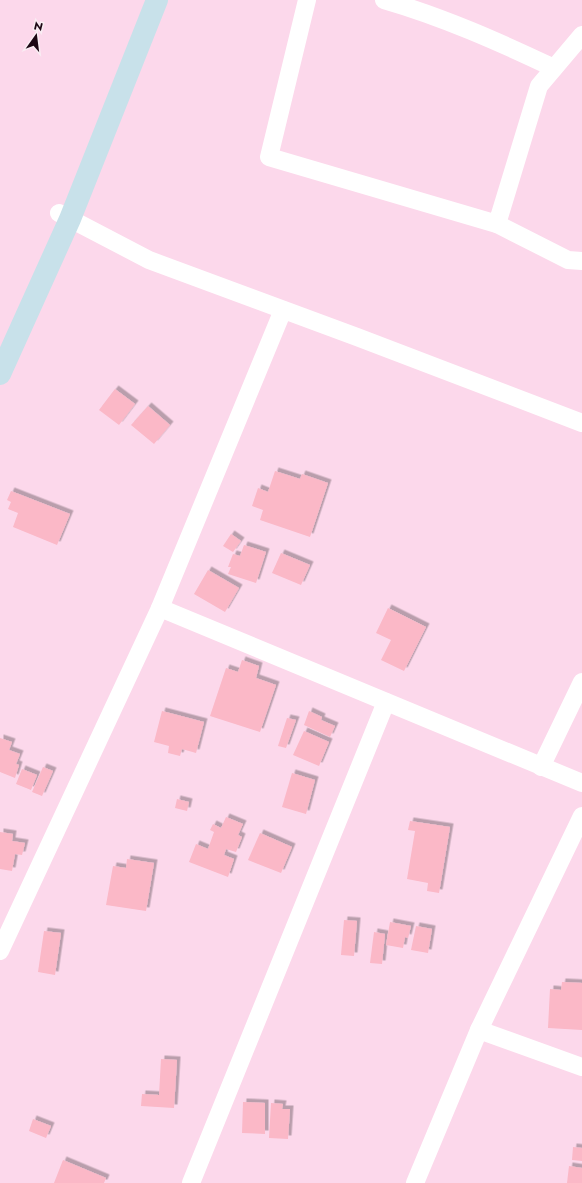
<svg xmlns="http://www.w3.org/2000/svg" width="582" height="1183" viewBox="0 0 582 1183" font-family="Jost,sans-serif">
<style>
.building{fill:#fbb8c7;filter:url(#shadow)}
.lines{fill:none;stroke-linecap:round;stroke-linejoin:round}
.street{stroke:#fff;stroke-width:18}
.secondary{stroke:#c8e1ea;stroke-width:22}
</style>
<defs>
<filter id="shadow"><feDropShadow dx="3.5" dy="-3.5" stdDeviation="0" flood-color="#0004"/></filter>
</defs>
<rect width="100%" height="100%" fill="#fcd8eb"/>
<g class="building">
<path d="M115,389L135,404L119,425L99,410Z"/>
<path d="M148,406L170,425L154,444L131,425Z"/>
<path d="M275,471L300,479L302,474L328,483L310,537L260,520L263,510L252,506L258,488L268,492Z"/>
<path d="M11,491L70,514L57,545L13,527L18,513L8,509L11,502L7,500Z"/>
<path d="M231,534L241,541L233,552L223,546Z"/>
<path d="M244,545L266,552L256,583L228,574L231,567H228L233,554L240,556Z"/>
<path d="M281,553L310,565L301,585L272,573Z"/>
<path d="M208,570L239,588L225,612L194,594Z"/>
<path d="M388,608L426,627L404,671L381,660L391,640L376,633Z"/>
<path d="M242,660L259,666L256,678L276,685L260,732L210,716L226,668L238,672Z"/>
<path d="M162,711L204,722L196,753L182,749L180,756L168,753L169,746L154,742Z"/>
<path d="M309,711L322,717L321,720L335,726L330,737L304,725Z"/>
<path d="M287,718L296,720L286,748L278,746Z"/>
<path d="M304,731L329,742L319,766L293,755Z"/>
<path d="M0,738L12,742L9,750L20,754L16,764L19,765L15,778L0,772Z"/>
<path d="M43,767L53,771L42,796L32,792Z"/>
<path d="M22,769L37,775L31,790L16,784Z"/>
<path d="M292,773L315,780L306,814L282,807Z"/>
<path d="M177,799L189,802L187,811L175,808Z"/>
<path d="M226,817L243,824L238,835L242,837L236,852L226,849L224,855L234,859L228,877L189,862L196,844L208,849L214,832L210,830L213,824L221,828Z"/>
<path d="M410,821L450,827L439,893L427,891L428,883L407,879L415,831L408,830Z"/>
<path d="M0,832L13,834L12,841L25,843L22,855L15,854L12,871L0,869Z"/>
<path d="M260,833L292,847L281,873L248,860Z"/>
<path d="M127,859L154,863L146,911L106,905L113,866L126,868Z"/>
<path d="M344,920L357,921L354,956L341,955Z"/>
<path d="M390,922L411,926L408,938L405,937L403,948L386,945Z"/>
<path d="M416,926L432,929L428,953L411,950Z"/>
<path d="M44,931L61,933L55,975L38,972Z"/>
<path d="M374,932L385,934L382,964L370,963Z"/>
<path d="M562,982L582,983V1030L548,1028L550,989L561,990Z"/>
<path d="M161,1059L177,1060L174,1108L141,1106L142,1094L159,1095Z"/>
<path d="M243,1102L265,1103V1134L242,1133Z"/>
<path d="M271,1103L283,1104L282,1109H290L288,1139L269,1138Z"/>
<path d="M33,1119L51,1126L46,1138L29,1131Z"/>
<path d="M573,1147L582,1148V1161L572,1160Z"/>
<path d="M63,1160L106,1178L104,1183H54Z"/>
<path d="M569,1166L582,1168V1183H567Z"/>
</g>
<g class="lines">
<g class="street">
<path d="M307,0L269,157L497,224L539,86L582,35"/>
<path d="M384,0C443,17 499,42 554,68"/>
<path d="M59,213L149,260L357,337L582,423"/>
<path d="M497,224L568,260L582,261"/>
<path d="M160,608L582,783"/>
<path d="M541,767L582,682"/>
<path d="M0,951L160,608L283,310"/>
<path d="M479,1030L582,1067"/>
<path d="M191,1183L386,702"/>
<path d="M415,1183L479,1030L582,816"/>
</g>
<path class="secondary" d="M0,374L70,219L157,0"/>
</g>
<g transform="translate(36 36) rotate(14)" stroke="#f9edf3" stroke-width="3" paint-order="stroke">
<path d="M0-3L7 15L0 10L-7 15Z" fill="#1c0814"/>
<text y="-6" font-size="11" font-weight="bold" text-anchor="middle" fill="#1c0814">N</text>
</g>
</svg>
